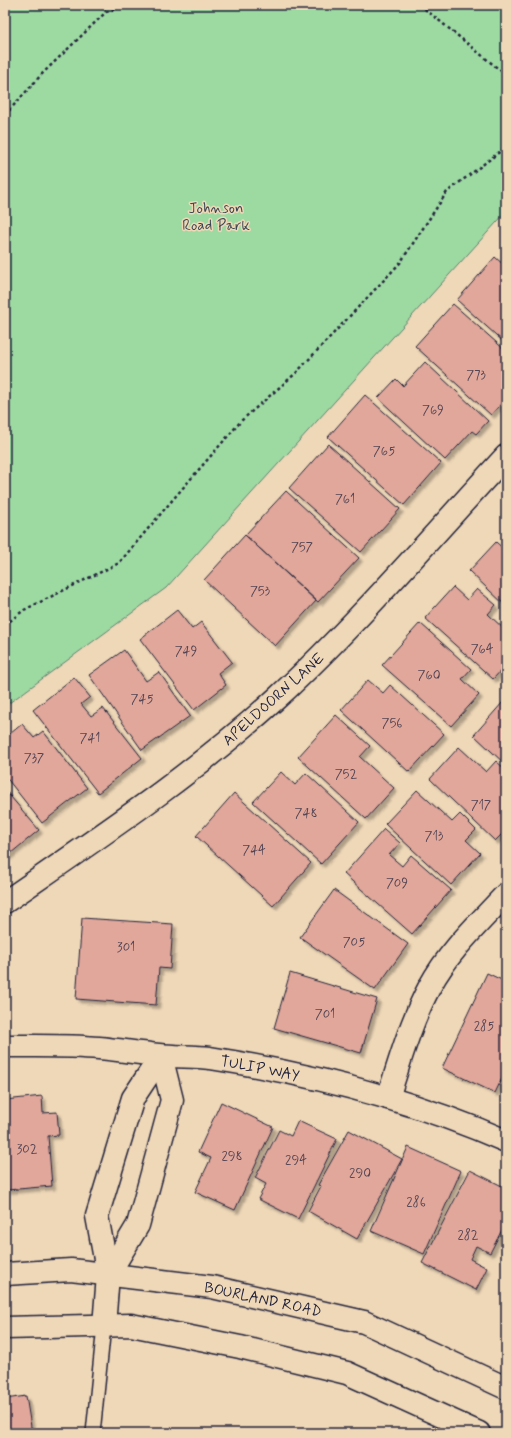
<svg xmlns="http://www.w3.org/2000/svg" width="511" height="1438" viewBox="0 0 511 1438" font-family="Mynerve,sans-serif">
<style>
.green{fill:#9ddaa2;stroke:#607e6e}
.building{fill:#e0a79a;stroke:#22223b;filter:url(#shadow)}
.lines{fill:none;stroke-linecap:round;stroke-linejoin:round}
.lane-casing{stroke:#22223b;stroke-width:16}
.street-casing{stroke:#22223b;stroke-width:25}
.secondary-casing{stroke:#22223b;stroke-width:25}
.path{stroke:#22223b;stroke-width:2.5;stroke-dasharray:3 3;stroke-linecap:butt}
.lane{stroke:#efd8b8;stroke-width:13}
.street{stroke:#efd8b8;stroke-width:22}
.secondary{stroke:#efd8b8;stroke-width:22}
.labels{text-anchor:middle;stroke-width:3;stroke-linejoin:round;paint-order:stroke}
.number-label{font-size:13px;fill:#524353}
.park-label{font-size:15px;fill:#3b4750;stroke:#efd8b8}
.street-label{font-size:15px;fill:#22223b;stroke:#efd8b8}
</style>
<defs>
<filter id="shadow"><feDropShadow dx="3.5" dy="3.5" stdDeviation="1" flood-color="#0004"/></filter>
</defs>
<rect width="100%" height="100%" fill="#efd8b8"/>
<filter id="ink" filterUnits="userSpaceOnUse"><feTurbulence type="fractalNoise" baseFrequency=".025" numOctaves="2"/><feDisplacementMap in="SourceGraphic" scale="8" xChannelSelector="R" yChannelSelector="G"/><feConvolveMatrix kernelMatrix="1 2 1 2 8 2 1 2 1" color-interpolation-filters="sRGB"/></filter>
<g filter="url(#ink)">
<path class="green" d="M5,5H506V212L166,588L5,706Z"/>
<g class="building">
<path d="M495,257L506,267V344L457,300Z"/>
<path d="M453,304L506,351V398L491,415L415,346Z"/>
<path d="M425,362L488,421L476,434L472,431L445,460L378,398L396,379L403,386Z"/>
<path d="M365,395L441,463L404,505L328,437Z"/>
<path d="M328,444L400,509L361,552L289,488Z"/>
<path d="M286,491L359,558L318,602L245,535Z"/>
<path d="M245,535L316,601L275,646L204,580Z"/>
<path d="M496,542L506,551V606L469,571Z"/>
<path d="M453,587L467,600L477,589L496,605L488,614L506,631V665L493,679L425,618Z"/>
<path d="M177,610L192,629L201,622L232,662L218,673L226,685L194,710L140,639Z"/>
<path d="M420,623L471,669L462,679L479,695L451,726L382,665Z"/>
<path d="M124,650L146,681L159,672L190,716L142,750L89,675Z"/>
<path d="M74,677L90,697L81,704L91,716L103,708L142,758L98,793L33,710Z"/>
<path d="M368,680L383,693L390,685L444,734L409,772L341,710Z"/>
<path d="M503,702L506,705V765L474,735Z"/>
<path d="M336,715L370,746L360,757L394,788L366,819L298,757Z"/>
<path d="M22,724L34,738L43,731L87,788L42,823L5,776V738Z"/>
<path d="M459,747L486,772L496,761L506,770V830L495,841L430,779Z"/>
<path d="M281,772L295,785L306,773L359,822L321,864L253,802Z"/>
<path d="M5,790L39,830L5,858Z"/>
<path d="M417,790L452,822L460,814L476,830L466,840L480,853L451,885L385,824Z"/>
<path d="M234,793L311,863L273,906L196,836Z"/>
<path d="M384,829L400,843L389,855L402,866L411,855L451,890L412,934L344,874Z"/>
<path d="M334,890L408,944L375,990L300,937Z"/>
<path d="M82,918L173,924L170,969L159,968L156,1005L76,999Z"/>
<path d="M290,973L377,999L361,1053L274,1028Z"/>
<path d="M487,973L506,982V1070L495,1093L442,1068Z"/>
<path d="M42,1096L43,1113L57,1112L59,1135L48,1136L52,1186L7,1190L5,1160V1100Z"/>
<path d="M221,1102L273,1127L235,1210L195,1192L211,1158L198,1152Z"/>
<path d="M298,1121L337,1139L298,1219L258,1199L266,1184L255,1178L279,1130L291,1136Z"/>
<path d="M349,1130L402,1159L357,1239L308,1211L321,1186L318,1185Z"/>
<path d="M408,1147L461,1171L424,1254L371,1231Z"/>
<path d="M470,1170L506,1188V1222L490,1253L476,1246L470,1259L487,1268L476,1290L422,1263Z"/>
<path d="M26,1396L32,1433H5V1399Z"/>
</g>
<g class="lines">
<g class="lane-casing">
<path id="lane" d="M93,1433L104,1326"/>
</g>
<g class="street-casing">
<g id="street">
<path d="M5,902C99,837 194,774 278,697C359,622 431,537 506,456"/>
<path d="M5,1046C36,1046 68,1045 99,1048C119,1050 139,1053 159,1055C176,1057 193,1056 210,1058C312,1074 412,1100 506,1141"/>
<path d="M388,1098C400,1060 411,1021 430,986C449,951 479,923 506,894"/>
<path d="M108,1275L138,1225L172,1100L161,1056"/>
<path d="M104,1326L108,1275L97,1216L133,1098L161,1056"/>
</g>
</g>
<g class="secondary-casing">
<g id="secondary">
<path d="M5,1274L71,1270L212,1287L364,1322L506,1388"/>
<path d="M5,1328L131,1325L240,1347L347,1373L479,1433"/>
</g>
</g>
<g class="path">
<path d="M420,5L506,75"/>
<path d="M106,12L125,5"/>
<path d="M5,115L42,74L106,12L102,5"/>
<path d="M5,625L24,610L119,563L175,497L242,420L296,373L400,263L447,192L506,147"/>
</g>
<use href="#lane" class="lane"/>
<use href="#street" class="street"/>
<use href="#secondary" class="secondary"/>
</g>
</g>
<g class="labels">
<g class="number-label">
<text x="476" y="379">773</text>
<text x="433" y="414">769</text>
<text x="384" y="455">765</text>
<text x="345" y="503">761</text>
<text x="302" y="551">757</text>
<text x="260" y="595">753</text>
<text x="482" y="653">764</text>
<text x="186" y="655">749</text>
<text x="429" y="679">760</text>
<text x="142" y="703">745</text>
<text x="392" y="727">756</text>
<text x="90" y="742">741</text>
<text x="34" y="762">737</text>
<text x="346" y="778">752</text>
<text x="481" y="809">717</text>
<text x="306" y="817">748</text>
<text x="434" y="840">713</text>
<text x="254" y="854">744</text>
<text x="397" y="887">709</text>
<text x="354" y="946">705</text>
<text x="126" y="951">301</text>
<text x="325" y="1018">701</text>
<text x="484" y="1030">285</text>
<text x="27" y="1153">302</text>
<text x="232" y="1160">298</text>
<text x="296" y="1164">294</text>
<text x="360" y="1177">290</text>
<text x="416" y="1206">286</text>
<text x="468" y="1239">282</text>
</g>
<g class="park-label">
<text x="216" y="213">Johnson<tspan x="216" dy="17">Road Park</tspan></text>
</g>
<g class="street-label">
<text transform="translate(273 699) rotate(-42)" y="5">APELDOORN LANE</text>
<text transform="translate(260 1068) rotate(11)" y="5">TULIP WAY</text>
<text transform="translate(263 1299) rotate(12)" y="5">BOURLAND ROAD</text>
</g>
</g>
<rect width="511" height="1438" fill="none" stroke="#efd8b8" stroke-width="20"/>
<rect x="10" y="10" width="491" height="1418" fill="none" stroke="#22223b" stroke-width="1.5" filter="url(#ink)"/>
</svg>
